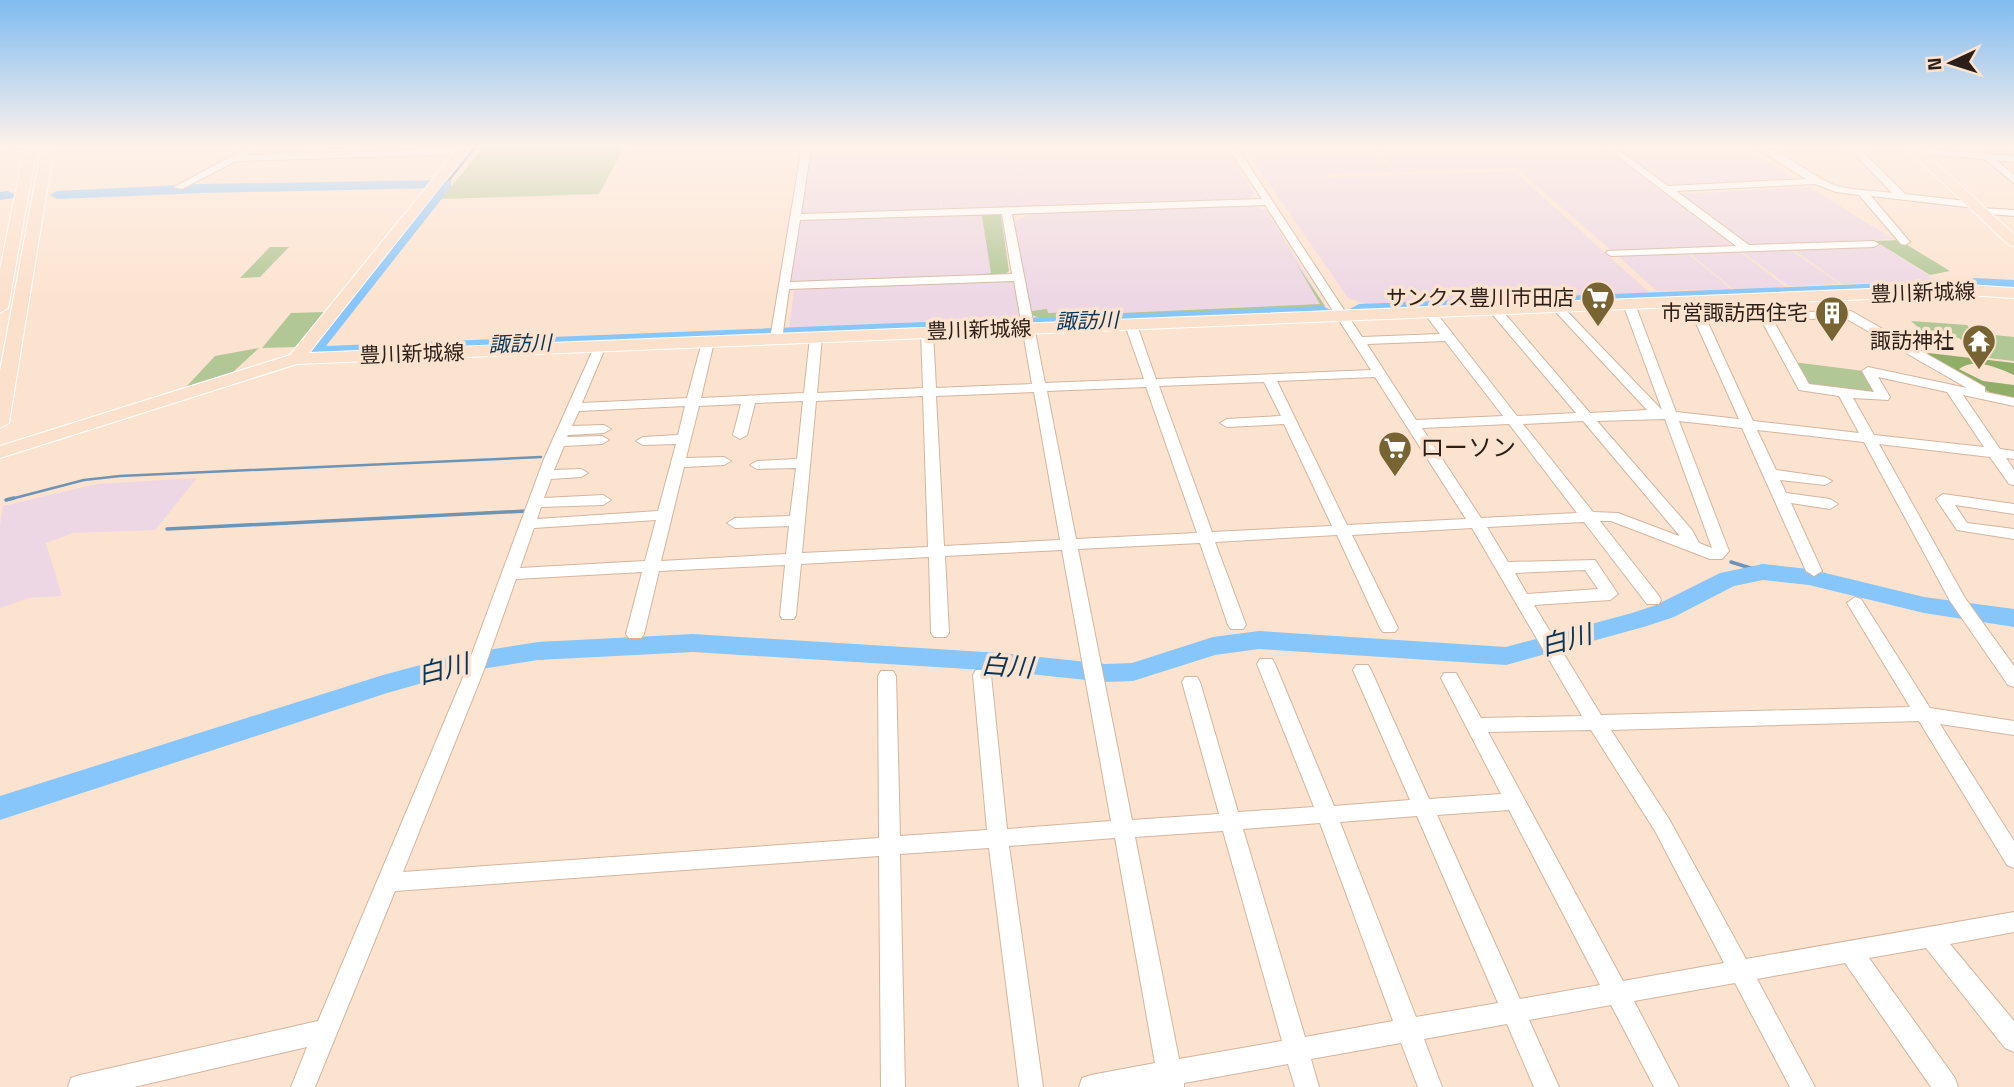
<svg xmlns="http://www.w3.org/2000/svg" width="2014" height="1087" viewBox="0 0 2014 1087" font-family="'Titillium Web','Noto Sans JP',sans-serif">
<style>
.industrial{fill:#edd7e4}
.green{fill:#b1c795}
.forest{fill:#91ae69}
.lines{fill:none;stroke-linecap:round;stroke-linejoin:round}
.stream-far1{stroke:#6b94b6;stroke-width:2.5}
.stream{stroke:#6b94b6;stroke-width:3.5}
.river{fill:#87c6fa;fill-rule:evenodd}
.minor-casing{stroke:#d4b59e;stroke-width:2}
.major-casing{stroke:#fff;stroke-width:2}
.minor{fill:#fff;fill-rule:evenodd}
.major{fill:#fbe0cc;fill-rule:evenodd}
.labels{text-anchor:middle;stroke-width:7;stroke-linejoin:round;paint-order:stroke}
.far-street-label{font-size:21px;fill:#2b1f17;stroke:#fce3d0}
.far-poi-label{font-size:21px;fill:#2b1f17;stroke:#fce3d0;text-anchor:end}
.far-water-label{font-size:21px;font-style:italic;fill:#07385a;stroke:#fce3d0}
.poi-label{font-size:24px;fill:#2b1f17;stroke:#fce3d0;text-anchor:start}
.water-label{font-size:26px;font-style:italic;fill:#07385a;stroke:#fce3d0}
</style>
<rect width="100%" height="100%" fill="#fce3d0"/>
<g class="industrial">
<path d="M810,146H1225L1255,194L1247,199L942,210L940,187L941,210L807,215L800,211Z"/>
<path d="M1243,146H1371L1394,172L1322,174L1325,178L1514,171L1651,294L1369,305L1348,298Z"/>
<path d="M1373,146H1602L1730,243L1727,247L1613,252L1517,168L1397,172Z"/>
<path d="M1612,146H1742L1793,178L1789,182L1675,187L1665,184Z"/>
<path d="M1809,187L1893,239L1754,245L1746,243L1678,194Z"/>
<path d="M1248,205L1266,210L1325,306L1037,317L1032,315L1014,222L1035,212Z"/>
<path d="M994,213L1001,216L1009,271L1003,276L795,282L788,279L798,223L808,220Z"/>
<path d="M1881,245L1937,281L1842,284L1791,248Z"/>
<path d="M1789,249L1840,284L1789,286L1741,251Z"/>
<path d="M1739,251L1786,287L1733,289L1688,252Z"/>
<path d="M1687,253L1731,289L1657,291L1617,255Z"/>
<path d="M1009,280L1013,282L1019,316L1012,320L789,329L794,291L800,289Z"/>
<path d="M197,478L155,530L73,533L46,543L62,596L29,598L0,608V525L3,506L97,484Z"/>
</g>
<g class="green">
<path d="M484,146H625L599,194L441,199Z"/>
<path d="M994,213L1001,216L1009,271L1003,276H964L991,273L982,216H957Z"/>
<path d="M1899,240L1950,271L1930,275L1875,241Z"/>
<path d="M270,247H289L260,277L240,278Z"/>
<path d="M1296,263L1325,306L1320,310L1046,321L1032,315V311L1047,309L1048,313L1094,311V306L1099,314L1320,304Z"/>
<path d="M325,312L297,347L262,348L291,313Z"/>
<path d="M1911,321L1967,325L1974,333L2014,337V361L1979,357L1959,338L1929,337Z"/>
<path d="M259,348L232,373L186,387L215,356Z"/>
<path d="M1793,362L1864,371L1878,395L1811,388Z"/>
</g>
<path class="forest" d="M1920,352L2014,363V375C1999,368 1974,357 1959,369L1983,381L2014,385V398L1998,397Z"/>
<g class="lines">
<g class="stream-far1">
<path d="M446,184L476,146"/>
<path d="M7,500L84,480L120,476L541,457"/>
</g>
<g class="stream">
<path d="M6,500L14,498"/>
<path d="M167,529L527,511"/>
<path d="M1731,562L1763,572"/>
</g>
<g class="river">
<path d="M446,180L451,181V187L326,346L1323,306L1332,311L1323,316L322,357L310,354L307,347L435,188L202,193L57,199L50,195L57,191L202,184Z"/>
<path d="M8,191L15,195L13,198L0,200V192Z"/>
<path d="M1974,278L2014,280V290L1968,286L1966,283Z"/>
<path d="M1915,282L1921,284L1923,287L1921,290L1359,314L1350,309L1359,304Z"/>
<path d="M1763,564L1809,569L1924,597L2014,609V627L1924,613L1809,585L1763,580L1734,586L1674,617L1647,626L1506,665L1259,649L1215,655L1133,681L1105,682L1001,671L693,652L538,660L462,672L387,693L0,820V796L383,675L462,654L538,642L693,634L1001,653L1105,664L1132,663L1213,637L1259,631L1506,647L1632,613L1656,605L1720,573Z"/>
</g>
<g class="minor-casing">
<g id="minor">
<path d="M0,146H14L0,152Z"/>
<path d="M251,146H262L247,155L462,148L467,151L462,154L236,161L182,189L174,187Z"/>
<path d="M802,146H811L801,214L1262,199L1227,146H1236L1362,337L1440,334L1424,313L1426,310H1434L1517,416L1576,413L1492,314L1490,311L1496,307L1500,308L1590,413L1647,410L1553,309L1551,307L1557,303L1561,305L1662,410L1623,304L1629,300L1635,304L1676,412L1739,419L1686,301L1692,298L1698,301L1753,421L1859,433L1839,396L1799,390L1759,316L1765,312H1793L1785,298L1791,295L1795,296L1805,312L1851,311L1985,387V392L2014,398V406L1963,395L2000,449L2014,451V459L2006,458L2014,470V485L2009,484L1990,457L1879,444L1965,598L2014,666V687L2008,685L1950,601L1864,442L1757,430L1776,470L1825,477L1832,481L1825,485L1780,480L1786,493L1830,499L1838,504L1830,509L1791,503L1822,571L1814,576L1806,571L1742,428L1679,421L1729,551L1722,559H1710L1611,521H1600L1659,596L1661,600L1659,604H1647L1584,522L1487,527L1508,562L1595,560L1618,594L1610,600L1534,605L1601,715L1910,707L1847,603L1855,597L1861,599L1930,708L2014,721V735L1940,724L2014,841V868L2007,865L1919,721L1611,730L1669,819L1746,959L2014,912V932L1950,944L2014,1021V1052L2005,1048L1926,948L1869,958L1955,1078L1958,1087H1931L1845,963L1757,979L1815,1087H1790L1735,983L1634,1001L1679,1087H1654L1611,1005L1529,1020L1559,1087H1534L1507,1024L1424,1039L1442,1087H1418L1401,1043L1311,1059L1319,1087H1295L1288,1064L1184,1083V1087H1079L1082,1078L1091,1075L1155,1063L1115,838L1009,846L1043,1087H1019L989,848L900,854L905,1087H881L879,856L395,891L315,1087H291L307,1047L134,1087H68L71,1078L80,1075L318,1021L464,675L544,459L596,343L600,342L606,346L582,403L687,398L702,342L708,338L714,342L701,398L804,393L810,337L816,333L822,337L817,393L923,388L921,332L927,328L933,332L936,388L1032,384L1014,281L789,289L782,339L776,343L772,342L770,339ZM1265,205L1371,370L1156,379L1137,325L1131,321L1125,325L1144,379L1045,383L1012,214ZM1002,214L1012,274L790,282L800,220ZM1845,318L1967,388L1868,367L1862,371L1874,392L1809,384L1773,320ZM1445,341L1503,416L1416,420L1367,344ZM1375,377L1466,519L1347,525L1277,381ZM1878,377L1947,392L1984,447L1874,435L1853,398L1888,400L1890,397ZM1264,382L1281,416L1227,419L1220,423L1227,427L1284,424L1332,526L1212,532L1159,386ZM1146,387L1197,533L1076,539L1047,391ZM1034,392L1060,540L944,546L936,396ZM923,396L928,547L802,553L816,401ZM803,401L797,459L757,461L750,465L757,469L796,468L790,516L735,518L727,523L735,528L789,526L786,554L661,561L684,467L724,465L731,461L724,457L686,458L699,406L741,404L733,435L740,439L747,435L755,403ZM685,406L678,435L643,437L636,441L643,445L676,444L658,511L537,519L541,507L603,505L611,500L603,495L544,498L551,479L581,477L588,473L581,469L554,470L564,446L602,444L609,440L602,436L567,437L568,435L604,433L611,429L604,425L572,426L579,411ZM1665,419L1712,548L1699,543L1692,530L1597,421ZM1583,421L1679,535V536L1618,513L1593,512L1523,424ZM1509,424L1577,513L1481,518L1422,428ZM656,520L645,561L520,568L534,528ZM1472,528L1582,716L1481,718L1456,673H1444L1441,678L1501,794L1429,799L1371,670L1368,665H1356L1353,670L1410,800L1334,806L1275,664L1272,659H1260L1257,664L1314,807L1238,812L1200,682L1197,677H1185L1182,682L1219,814L1132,820L1078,549L1200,543L1228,625L1231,629H1243L1246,625L1215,542L1337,535L1380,628L1383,632H1395L1398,628L1352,535ZM1062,550L1111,821L1007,829L991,675L988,670H976L973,675L987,830L900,836L896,676L893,671H881L878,676L879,838L403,872L482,675L516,579L642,572L626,634L629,638H641L644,634L659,571L785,565L780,615L782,619H794L796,615L801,564L929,557L931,633L934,637H946L949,633L945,556ZM1585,570L1598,589L1527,594L1515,573ZM1591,730L1655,831L1724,963L1623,981L1488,732ZM1509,810L1600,985L1520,999L1437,815ZM1417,816L1498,1003L1416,1017L1340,822ZM1320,823L1393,1021L1305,1037L1243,829ZM1223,831L1282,1041L1179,1059L1135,837Z"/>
<path d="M1604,146H1613L1668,186L1806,179L1753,146C1778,144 1811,178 1837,186C1854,191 1874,190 1892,193L1847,146H1857L1905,194L1975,202L1980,205L1975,208L1871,196L1910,242L1905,245L1901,244L1859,195L1836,192L1815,184L1676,191L1749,245L1874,241L1879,244L1874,247L1611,256L1606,253L1607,251L1736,246Z"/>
<path d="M1916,148L2014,156V162L1996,160L2014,175V183L1984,159L1913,153V149Z"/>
<path d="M1981,208L2014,210V216L1977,213V209Z"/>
<path d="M1943,494L2014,504V514L1955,505L1967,523L2014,529V539L1957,530L1936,499Z"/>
</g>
</g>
<g class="major-casing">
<g id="major">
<path d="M25,146H37L8,308L0,313V269Z"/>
<path d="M42,146H54L9,423L0,428V371Z"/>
<path d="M460,146H472L309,353L1966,285L2014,288V298L1966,295L297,364L0,458V446L290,355Z"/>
<path d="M1904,146H1917L2014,234V246L2009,245Z"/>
</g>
</g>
<use href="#minor" class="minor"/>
<use href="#major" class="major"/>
</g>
<linearGradient id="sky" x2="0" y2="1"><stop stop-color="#81bbef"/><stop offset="0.49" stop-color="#fef2ea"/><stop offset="1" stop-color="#fef2ea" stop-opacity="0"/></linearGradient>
<rect width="2014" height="298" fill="url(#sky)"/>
<defs>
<g id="supermarket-pin" transform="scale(1.75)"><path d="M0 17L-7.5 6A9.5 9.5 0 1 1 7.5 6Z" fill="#786433" stroke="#fce3d0"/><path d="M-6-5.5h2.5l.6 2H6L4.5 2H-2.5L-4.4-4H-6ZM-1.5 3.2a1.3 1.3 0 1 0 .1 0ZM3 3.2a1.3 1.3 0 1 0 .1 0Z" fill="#fff"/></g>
<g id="building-pin" transform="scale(1.75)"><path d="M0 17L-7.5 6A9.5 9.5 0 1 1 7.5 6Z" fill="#786433" stroke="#fce3d0"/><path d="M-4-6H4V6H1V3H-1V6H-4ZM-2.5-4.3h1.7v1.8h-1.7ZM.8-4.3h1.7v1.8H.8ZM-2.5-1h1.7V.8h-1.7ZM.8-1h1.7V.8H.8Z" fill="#fff"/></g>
<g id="temple-pin" transform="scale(1.75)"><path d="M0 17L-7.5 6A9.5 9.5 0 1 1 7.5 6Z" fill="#786433" stroke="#fce3d0"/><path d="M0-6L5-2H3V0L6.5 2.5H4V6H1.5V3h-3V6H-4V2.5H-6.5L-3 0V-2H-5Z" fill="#fff"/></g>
</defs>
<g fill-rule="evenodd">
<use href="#supermarket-pin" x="1598" y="298"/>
<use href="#building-pin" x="1832" y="313"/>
<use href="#temple-pin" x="1979" y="341"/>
<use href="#supermarket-pin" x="1395" y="448"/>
</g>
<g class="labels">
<g class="far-street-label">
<text transform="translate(1923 293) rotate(-2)" y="7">豊川新城線</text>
<text transform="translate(979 330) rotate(-2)" y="7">豊川新城線</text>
<text transform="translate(412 354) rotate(-2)" y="7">豊川新城線</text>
</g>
<g class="far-poi-label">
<text x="1574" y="305">サンクス豊川市田店</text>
<text x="1808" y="320">市営諏訪西住宅</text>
<text x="1954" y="348">諏訪神社</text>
</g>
<g class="far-water-label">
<text transform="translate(1087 321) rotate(-2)" y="7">諏訪川</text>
<text transform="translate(520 344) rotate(-2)" y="7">諏訪川</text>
</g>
<g class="poi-label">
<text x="1420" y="456">ローソン</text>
</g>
<g class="water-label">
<text transform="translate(1566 640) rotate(-15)" y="9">白川</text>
<text transform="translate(1007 666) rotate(4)" y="9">白川</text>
<text transform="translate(443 669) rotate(-14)" y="9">白川</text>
</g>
</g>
<g transform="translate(1951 63) rotate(266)" stroke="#fce3d0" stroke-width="5" paint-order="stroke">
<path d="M0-5L12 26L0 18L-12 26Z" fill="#2b1f17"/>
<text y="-10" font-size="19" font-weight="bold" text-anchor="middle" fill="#2b1f17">N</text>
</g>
</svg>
